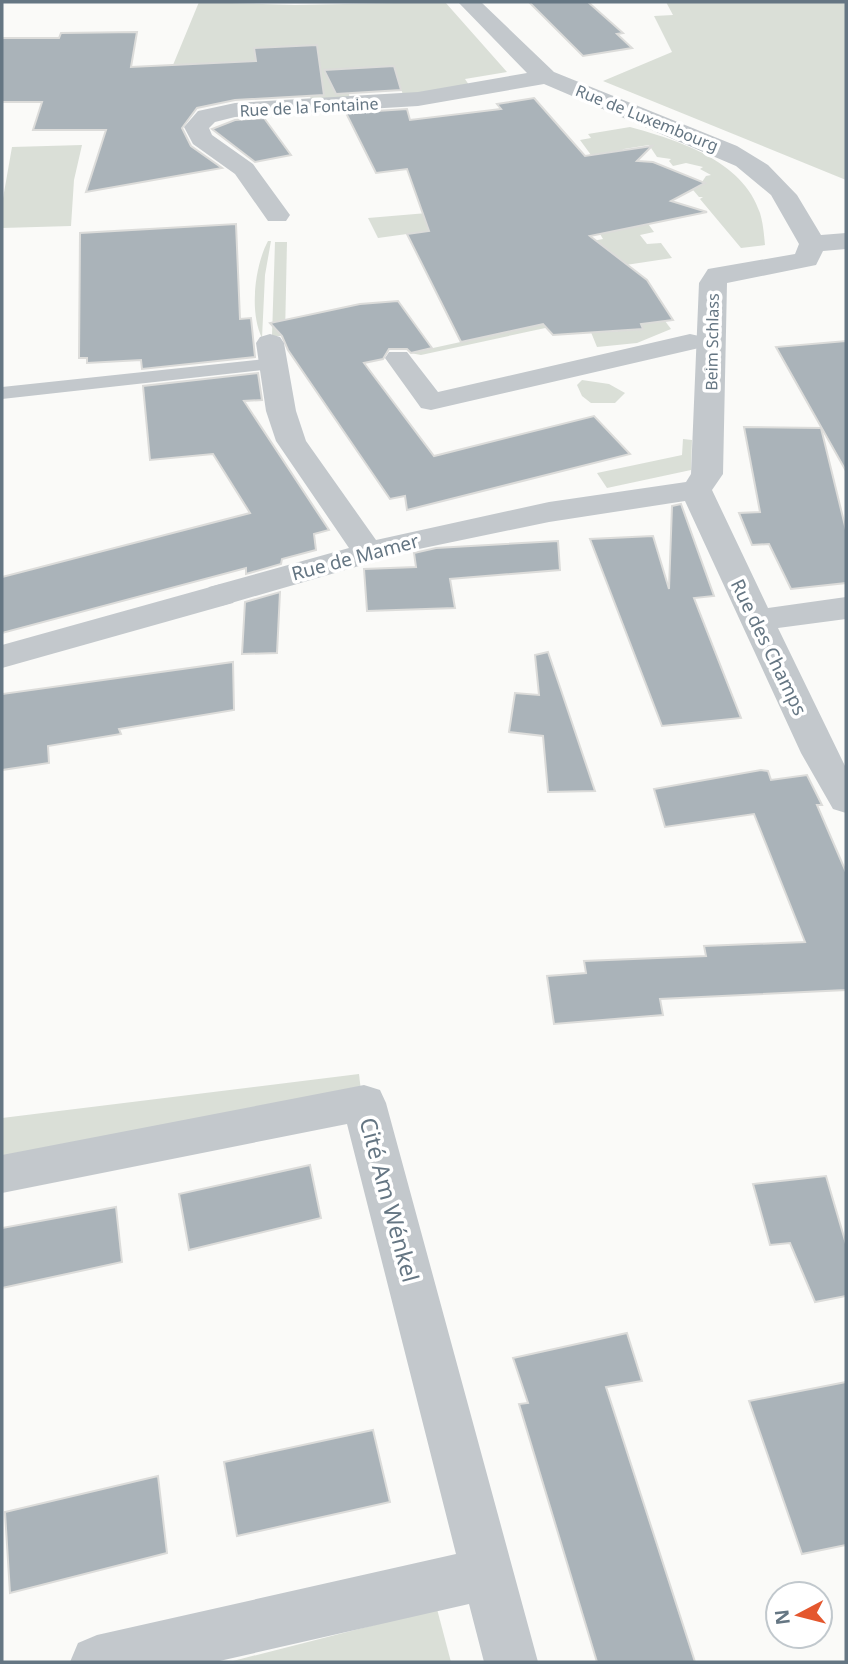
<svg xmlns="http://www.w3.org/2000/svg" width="848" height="1664" viewBox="0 0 848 1664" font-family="'Noto Sans',sans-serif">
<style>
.green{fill:#dadfd7}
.building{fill:#aab3b9;stroke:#dcdcda;stroke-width:2}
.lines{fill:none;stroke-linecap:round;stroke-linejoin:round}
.service{fill:#c3c8cc;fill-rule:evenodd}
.pedestrian{fill:#c3c8cc;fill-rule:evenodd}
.minor{fill:#c3c8cc;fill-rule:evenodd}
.tertiary{fill:#c3c8cc;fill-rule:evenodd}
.labels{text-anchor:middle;stroke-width:7;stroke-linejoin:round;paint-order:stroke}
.far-street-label{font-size:16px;fill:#657683;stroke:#fff}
.street-label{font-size:19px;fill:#657683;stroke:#fff}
.near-street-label{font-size:23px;fill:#657683;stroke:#fff}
</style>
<rect width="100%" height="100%" fill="#fafaf8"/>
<g class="green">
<path d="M199,2L295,5L445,2L507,72L465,79L469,85L403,95L394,66L343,70L350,99L311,101L307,78L173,65Z"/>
<path d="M666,2H846V180L603,81L672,52L654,16L673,15Z"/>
<path d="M630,127C677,140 743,160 760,213C763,223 764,234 765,245L741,248L700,199L703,197H699L688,184L704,183L702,182L706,176L711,175L700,169L703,167L686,163L673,166L669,161L671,159L657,157L649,145L624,149L613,155L611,152L591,155L580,140L591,138L588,134Z"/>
<path d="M82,145L74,180L71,226L2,228V204L12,147Z"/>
<path d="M614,197L632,202L654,232L640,235L647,244L661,243L672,258L586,271L577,244L603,239L600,234L617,230L601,207L378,238L368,218Z"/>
<path d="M268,241H271L265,275L262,338C249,312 255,265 268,241Z"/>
<path d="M275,242H287L285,336H272Z"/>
<path d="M595,308L607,332L642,329L641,324L665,321L671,329L637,343L597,347L582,310Z"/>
<path d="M543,324L550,327L421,355L410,353Z"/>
<path d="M582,380L609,384L625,393L615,403H591L582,396L577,385Z"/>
<path d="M683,439L692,440L691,470L607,488L597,473L682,455Z"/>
<path d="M359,1074L361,1091L2,1163V1118Z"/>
<path d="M437,1609L451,1662H229Z"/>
</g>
<g class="building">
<path d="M529,2H588L623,33L617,34L632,48L583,56Z"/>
<path d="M137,32L131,67L256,61L254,48L317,45L324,95L235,100L197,108L182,128L191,146L222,168L86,192L106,130H33L42,102H2V38H59L61,33Z"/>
<path d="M394,66L401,90L336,94L324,70Z"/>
<path d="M534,98L585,156L652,146L637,161L653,162L705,183L671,201L707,212L590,236L647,280L673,320L641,324L643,329L553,335L543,324L461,342L407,234L429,231L407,169L376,173L346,113L407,109L410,120L501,109L497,104Z"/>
<path d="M264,118L291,155L255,162L212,129L235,120Z"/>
<path d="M236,224L240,319L251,318L255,357L142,369L141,360L87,363V358H79L80,233Z"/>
<path d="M398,301L432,348L411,353L407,349H389L383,359L364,363L434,456L594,416L630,454L407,510L405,496L390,499L288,350L282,336L270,323L360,304Z"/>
<path d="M846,341V471L776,347Z"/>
<path d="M258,373L262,400L244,401L329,530L314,534L316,550L282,559L281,564L246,574V568L2,633V577L250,513L213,454L150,460L143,386Z"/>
<path d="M744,427L821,428L846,530V583L791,589L769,544L752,545L739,513L760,512Z"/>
<path d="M681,504L714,596L694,598L741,718L662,726L590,539L653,536L669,589L672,506Z"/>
<path d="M558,541L560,570L450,579L455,608L367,611L364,569L416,567L414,553L436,548Z"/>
<path d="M280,592L277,653L242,654L245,602Z"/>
<path d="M548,652L563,696L595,791L548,792L543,736L509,732L515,693L539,695L535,655Z"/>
<path d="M233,662L234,710L119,729L121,734L48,746L49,763L2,770V694Z"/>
<path d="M761,770L768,771L771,780L807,775L822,805H817L846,872V990L660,999L663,1015L554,1024L547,976L586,973L584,961L706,956L704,946L805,942L754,814L665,827L654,789Z"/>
<path d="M310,1165L321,1218L189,1250L179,1194Z"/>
<path d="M826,1176L846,1244V1296L815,1302L790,1243L770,1245L753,1184Z"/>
<path d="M116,1207L122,1262L2,1288V1228Z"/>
<path d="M627,1333L642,1381L606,1387L695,1662H597L519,1404L528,1403L513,1358Z"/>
<path d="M846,1382V1545L802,1554L749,1401Z"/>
<path d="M373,1430L390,1502L237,1536L224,1462Z"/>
<path d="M158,1476L167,1553L10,1593L5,1512Z"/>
</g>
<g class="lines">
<path class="service" d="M274,358L283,364L281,368L2,399V387Z"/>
<path class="pedestrian" d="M690,334L699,336L703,342L699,348L431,410L421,408L385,358L389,352H407L438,392Z"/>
<g class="minor">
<path d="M458,2H481L554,72L737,146L768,165L797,195L821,235L846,233V249L823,251L816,265L727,283L723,474L712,490L768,608L846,597V619L778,628L846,768V813L833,809L801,753L685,501L549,522L414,550L221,606L209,603L204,595L209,587L349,548L276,441L266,411L256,343L260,337L270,334L280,337L284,343L296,411L306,441L376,540L549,502L686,482L691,474L699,283L708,269L795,254L799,244L771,195L736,166L544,84L418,106L235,117L215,122L209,128L212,135L253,164L290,215L286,221H268L235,174L193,144L184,127L198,111L235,103L418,92L527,73Z"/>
<path d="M364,1085L380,1090L386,1103L538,1662H484L469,1604L215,1662H70L78,1643L97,1635L456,1554L347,1124L2,1193V1155Z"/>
</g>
<path class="tertiary" d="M221,584L233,587L238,595L233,603L2,668V645Z"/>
</g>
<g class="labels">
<g class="far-street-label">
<text transform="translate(309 107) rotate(-3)" y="6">Rue de la Fontaine</text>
<text transform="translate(647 118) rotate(22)" y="6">Rue de Luxembourg</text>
<text transform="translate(712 342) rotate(-89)" y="6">Beim Schlass</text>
</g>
<g class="street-label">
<text transform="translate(355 557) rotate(-15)" y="7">Rue de Mamer</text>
<text transform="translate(769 647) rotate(64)" y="7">Rue des Champs</text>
</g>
<g class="near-street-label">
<text transform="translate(389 1200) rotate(75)" y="8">Cité Am Wénkel</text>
</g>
</g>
<rect width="848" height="1664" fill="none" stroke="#657683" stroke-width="7"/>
<g transform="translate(799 1615) rotate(263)"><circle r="33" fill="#ffffff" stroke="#c1c8cd" stroke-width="2"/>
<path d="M0-5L12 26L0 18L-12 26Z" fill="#e4572e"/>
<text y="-10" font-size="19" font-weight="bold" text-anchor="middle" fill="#657683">N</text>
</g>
</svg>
